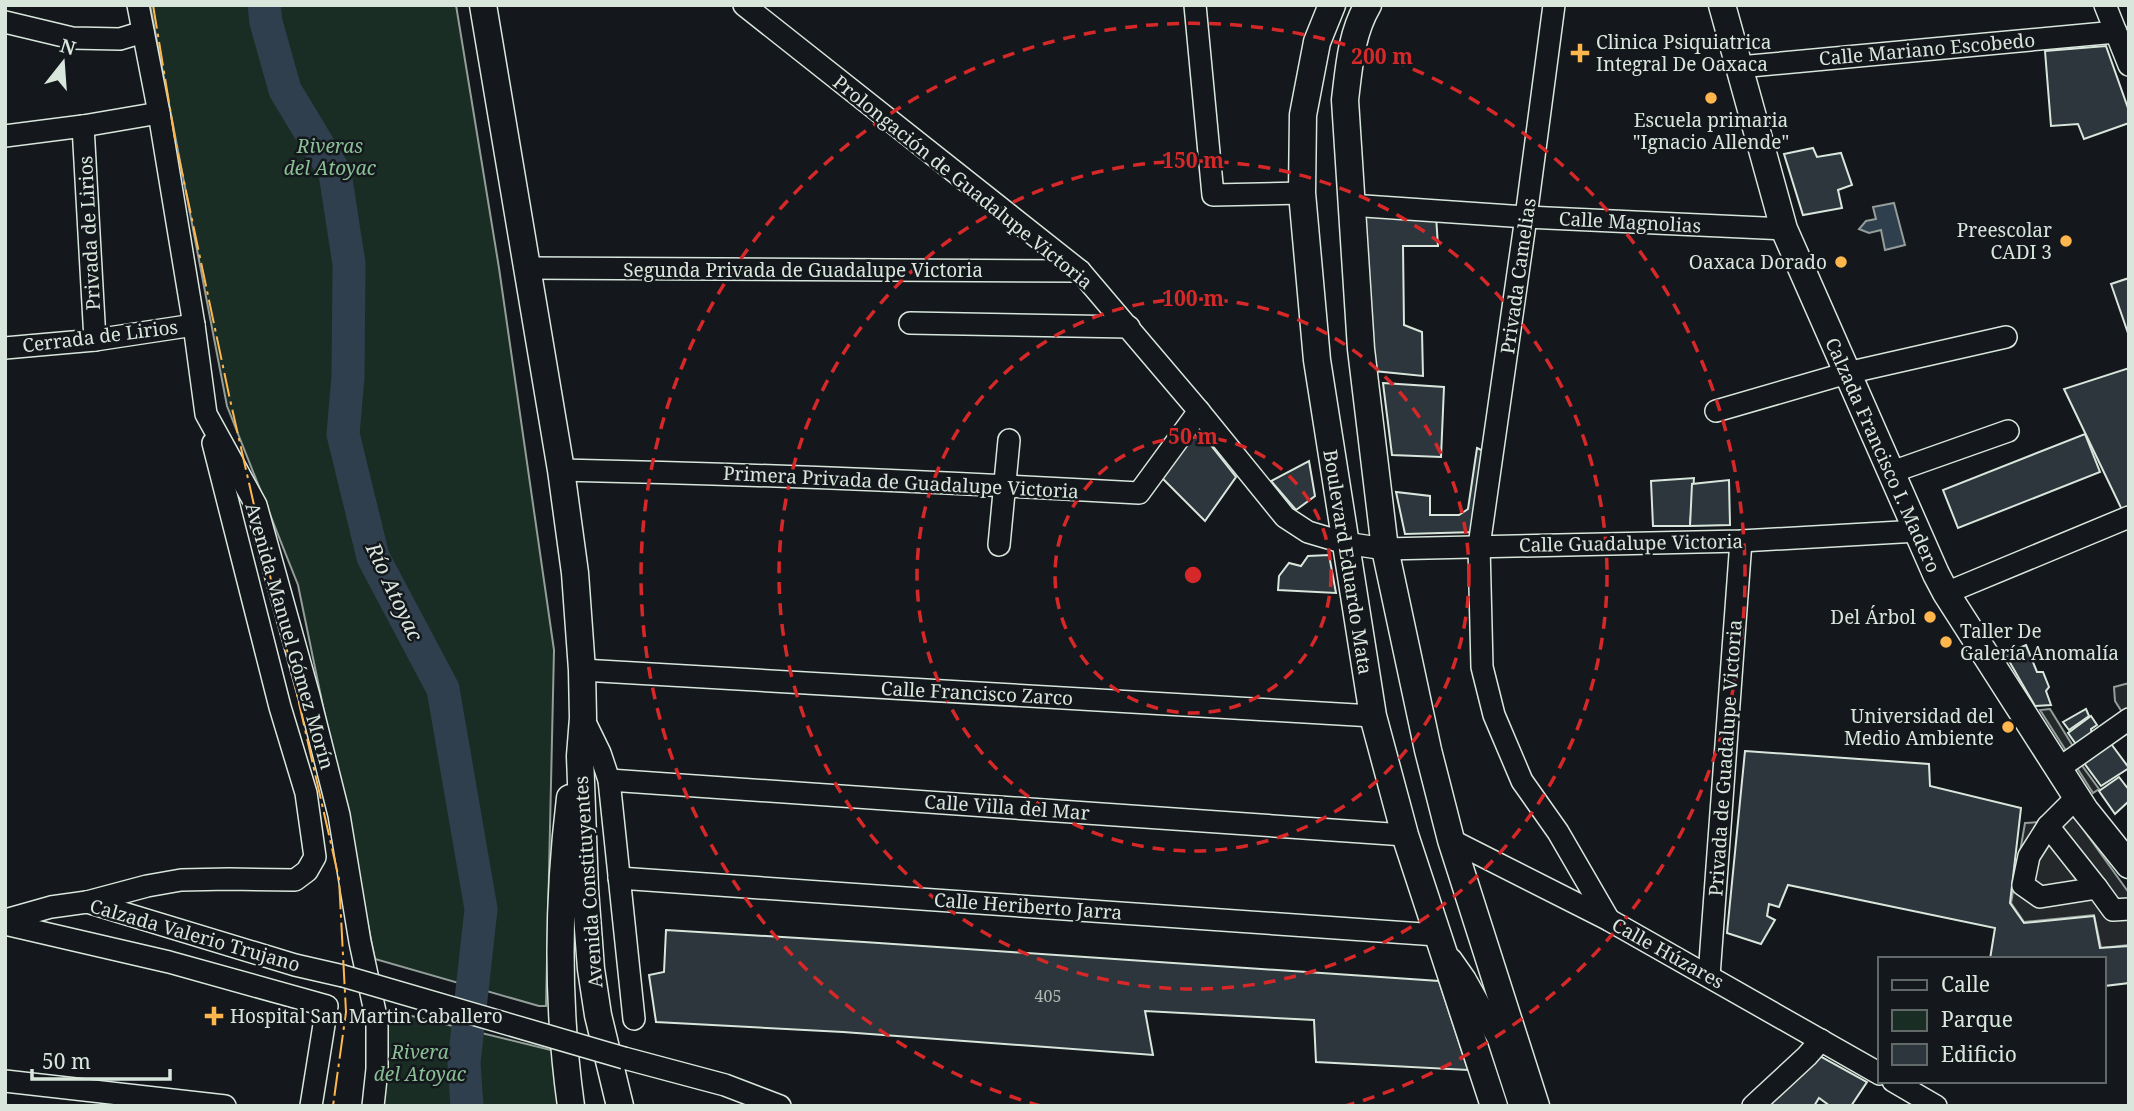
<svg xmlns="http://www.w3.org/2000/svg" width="2134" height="1111" viewBox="0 0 2134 1111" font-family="'Noto Serif',serif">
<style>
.green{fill:#1a2d24;stroke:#939e99;stroke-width:2}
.parking{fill:#24282b;stroke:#939e99;stroke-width:2}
.water{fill:#2f3f4d;stroke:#939e99;stroke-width:2}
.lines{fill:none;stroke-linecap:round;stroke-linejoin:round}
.river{stroke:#2f3f4d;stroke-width:33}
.building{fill:#2c363c;stroke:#d8e6dc;stroke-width:2}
.minor-casing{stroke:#d8e6dc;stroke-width:24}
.major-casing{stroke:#d8e6dc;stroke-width:29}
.minor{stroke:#14181c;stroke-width:21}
.major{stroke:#14181c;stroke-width:26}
.minor-bridge-casing{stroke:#d8e6dc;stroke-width:24;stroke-linecap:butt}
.minor-bridge{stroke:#14181c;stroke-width:21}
.power{stroke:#ffb74d;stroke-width:2;stroke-dasharray:24 5 3.5 5;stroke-linecap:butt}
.ring{fill:none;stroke:#d62828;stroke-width:3.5;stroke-dasharray:12 9}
.poi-dot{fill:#ffb74d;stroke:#14181c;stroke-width:2.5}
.labels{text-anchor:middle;stroke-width:5;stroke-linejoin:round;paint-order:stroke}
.number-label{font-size:16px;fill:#adbab4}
.poi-label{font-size:19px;fill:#d8e6dc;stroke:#14181c;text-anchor:end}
.street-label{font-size:19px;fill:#d8e6dc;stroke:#14181c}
.park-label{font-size:19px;font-style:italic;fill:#8ac095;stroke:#14181c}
.water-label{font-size:21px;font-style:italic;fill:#d8e6dc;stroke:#14181c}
.centre{fill:#d62828;stroke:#14181c;stroke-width:3.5}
.ring-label{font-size:21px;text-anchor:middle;font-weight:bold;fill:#d62828;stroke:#14181c;stroke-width:5;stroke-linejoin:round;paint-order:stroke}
</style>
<rect width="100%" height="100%" fill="#14181c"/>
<g class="green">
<path d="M150,5H456L499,268L554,650L546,1006H539L375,959L298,585L227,406Z"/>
<path d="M375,1007L555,1051L563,1106H375Z"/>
</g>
<g class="parking">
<path d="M2129,683V728L2078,760L2099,789L2093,793L2040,710L2050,709L2076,751L2125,717L2115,701L2114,687Z"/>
<path d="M2073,815L2129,893V945L2101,948L2094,915L2024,922L2011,903L2025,823L2054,821Z"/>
</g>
<path class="water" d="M1894,203L1905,245L1885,250L1881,230L1869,233L1859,229L1866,221L1876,219L1873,207Z"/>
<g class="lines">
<path class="river" d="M264,5L266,22L285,90L335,173L349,264L348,377L343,434L373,557L443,689L481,909L464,1063L467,1106"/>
</g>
<g class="building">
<path d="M2106,46L2129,111V123L2084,139L2078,124L2051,126L2045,51Z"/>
<path d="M1813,148L1817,157L1841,153L1852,185L1838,190L1842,208L1803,215L1784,154Z"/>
<path d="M1364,211L1436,216L1438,246H1403L1404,325L1422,332L1423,376L1374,371Z"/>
<path d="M2129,278V336L2111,284Z"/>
<path d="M2129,368V512L2124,514L2064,389Z"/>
<path d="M1383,383L1444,387L1441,457L1392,455Z"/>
<path d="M1198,429L1236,477L1205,521L1160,476Z"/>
<path d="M2085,434L2100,472L1958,528L1943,490Z"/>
<path d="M1477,448L1488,453L1476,532L1405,534L1396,492L1430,496V515H1459L1468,509Z"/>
<path d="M1309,461L1315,496L1296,510L1271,481Z"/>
<path d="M1694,478L1690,526H1653L1651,481Z"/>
<path d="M1729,480L1730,525L1690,526L1692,484Z"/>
<path d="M1329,555L1336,593L1278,590L1279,576L1289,563L1301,566L1308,556Z"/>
<path d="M2026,645L2037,672H2043L2049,687L2046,691L2051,705L2035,706L2005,654Z"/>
<path d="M2086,709L2089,716L2069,730L2063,722Z"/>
<path d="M2091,716L2097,725L2091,729L2092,736L2078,747L2068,733Z"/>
<path d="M2109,741L2129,768L2101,786L2081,759Z"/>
<path d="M1745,751L1929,764L1930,786L2021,808L2010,903L2024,923L2094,916L2100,948L2129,946V983L2104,986V959H1990L1995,928L1788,885L1779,907L1769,904L1767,916L1775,920L1761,944L1727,933Z"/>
<path d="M2119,777L2129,790V801L2115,814L2099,791Z"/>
<path d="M666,930L864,942L1439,981L1468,1070L1316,1062L1314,1020L1145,1011L1153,1055L843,1032L656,1022L649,975L664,972Z"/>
<path d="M1820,1056L1867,1082L1851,1106H1830L1819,1098L1814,1106H1768Z"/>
</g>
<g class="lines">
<g class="minor-casing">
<g id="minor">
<path d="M138,5L159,113L194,325L206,414L256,505L309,696L339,815L360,942L377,1021V1069L373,1106"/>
<path d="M744,5L1080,271L1199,411L1285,517L1308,532L1345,543L1385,549L1741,541L1918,531"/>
<path d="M1195,5L1213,195L1302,193"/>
<path d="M1554,5L1526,217L1479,546L1482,667L1494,715L1522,781L1558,832L1609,920"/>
<path d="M2105,5L2129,65"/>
<path d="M5,22L72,38L120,39L143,32"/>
<path d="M1739,67L2116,32"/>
<path d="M83,126L95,340"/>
<path d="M5,136L83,126L159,113"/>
<path d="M1350,205L1526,217L1784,229"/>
<path d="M526,268L1080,271"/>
<path d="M910,323L1129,327"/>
<path d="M5,348L95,340L194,325"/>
<path d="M1716,411L1847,373L2006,337"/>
<path d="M561,470C754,474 946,482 1139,493L1199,411"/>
<path d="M1892,472L2008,431"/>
<path d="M999,545L1009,440"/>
<path d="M1946,593L2129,517"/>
<path d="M582,670L1373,716"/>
<path d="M583,718L600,753L609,780L634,1019"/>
<path d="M2058,769L2129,719"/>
<path d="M609,780L1405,835"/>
<path d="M2077,797L2048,826L2029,856L2023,885L2040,897L2097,888L2113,910L2129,909"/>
<path d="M2048,826L2097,888"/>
<path d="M1451,840L1609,920L1880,1074"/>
<path d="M619,878L1437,935"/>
<path d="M87,902L147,886L181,880L229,879L295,880L307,871L315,857L306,793L280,707L213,443"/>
<path d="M5,920L51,907L87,902L295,965L343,976"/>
<path d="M5,924L169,962L327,1006L311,1106"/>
<path d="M1451,959L1465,979L1498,1038L1520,1106"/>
<path d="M1709,976L1741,541"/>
<path d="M624,1058L725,1085L780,1106"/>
<path d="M5,1081L225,1106"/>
<path d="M1893,1081L1936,1106"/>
<path d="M1753,1106L1807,1056L1821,1040"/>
</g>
</g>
<g class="major-casing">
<g id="major">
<path d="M483,5L561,470L575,573L582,670L583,718L580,756L585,889L591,969L598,1015L620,1106"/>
<path d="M1332,5L1317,42L1303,115L1302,193L1317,360L1373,716L1405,835L1494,1106"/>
<path d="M1368,5C1351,34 1349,67 1345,100L1361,349L1385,549L1428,750L1451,840L1536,1106"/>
<path d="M1722,5L1784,229L1936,574L1946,593L2085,810L2129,865"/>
<path d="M570,798C558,898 557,1006 571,1106"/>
</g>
</g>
<use href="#minor" class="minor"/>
<use href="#major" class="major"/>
<g class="minor-bridge-casing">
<path id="minor-bridge" d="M343,976L624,1058"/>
</g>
<use href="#minor-bridge" class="minor-bridge"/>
<path class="power" d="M153,5L175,139L229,395L339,879L346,1012L333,1106"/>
</g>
<g class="ring">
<circle cx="1193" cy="575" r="138"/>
<circle cx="1193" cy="575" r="276"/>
<circle cx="1193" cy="575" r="414"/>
<path d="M1041 1106A552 552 0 1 1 1345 1106"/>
</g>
<g class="poi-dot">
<path d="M1576.5 42.5h7v7h7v7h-7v7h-7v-7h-7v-7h7z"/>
<circle cx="1711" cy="98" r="7"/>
<circle cx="2066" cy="241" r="7"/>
<circle cx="1841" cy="262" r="7"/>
<circle cx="1930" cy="617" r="7"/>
<circle cx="1946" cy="642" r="7"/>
<circle cx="2008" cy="727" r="7"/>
<path d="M210.5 1005.5h7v7h7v7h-7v7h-7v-7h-7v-7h7z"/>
</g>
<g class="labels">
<g class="number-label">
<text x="1048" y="1002">405</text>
</g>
<g class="poi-label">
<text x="1596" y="49" text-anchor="start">Clinica Psiquiatrica<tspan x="1596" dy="22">Integral De Oaxaca</tspan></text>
<text x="1711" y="127" text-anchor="middle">Escuela primaria<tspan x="1711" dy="22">"Ignacio Allende"</tspan></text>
<text x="2052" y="237">Preescolar<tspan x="2052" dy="22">CADI 3</tspan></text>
<text x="1827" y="269">Oaxaca Dorado</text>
<text x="1916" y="624">Del Árbol</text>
<text x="1960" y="638" text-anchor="start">Taller De<tspan x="1960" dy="22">Galería Anomalía</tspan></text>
<text x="1994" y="723">Universidad del<tspan x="1994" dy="22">Medio Ambiente</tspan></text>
<text x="230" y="1023" text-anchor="start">Hospital San Martin Caballero</text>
</g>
<g class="street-label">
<text transform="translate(1927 49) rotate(-5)" y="7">Calle Mariano Escobedo</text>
<text transform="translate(963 182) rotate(39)" y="7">Prolongación de Guadalupe Victoria</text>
<text transform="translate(1630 222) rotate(3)" y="7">Calle Magnolias</text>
<text transform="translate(89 233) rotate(-93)" y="7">Privada de Lirios</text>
<text x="803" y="277">Segunda Privada de Guadalupe Victoria</text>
<text transform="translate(1518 276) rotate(-82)" y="7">Privada Camelias</text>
<text transform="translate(100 336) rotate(-7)" y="7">Cerrada de Lirios</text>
<text transform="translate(1883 455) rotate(66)" y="7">Calzada Francisco I. Madero</text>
<text transform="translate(901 482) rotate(3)" y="7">Primera Privada de Guadalupe Victoria</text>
<text transform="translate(1631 543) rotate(-1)" y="7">Calle Guadalupe Victoria</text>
<text transform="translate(1348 562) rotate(81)" y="7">Boulevard Eduardo Mata</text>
<text transform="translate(290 636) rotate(74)" y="7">Avenida Manuel Gómez Morín</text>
<text transform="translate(977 693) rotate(3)" y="7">Calle Francisco Zarco</text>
<text transform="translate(1725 758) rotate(-86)" y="7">Privada de Guadalupe Victoria</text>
<text transform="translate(1007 807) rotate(4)" y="7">Calle Villa del Mar</text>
<text transform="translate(588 882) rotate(-94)" y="7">Avenida Constituyentes</text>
<text transform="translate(1028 906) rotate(4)" y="7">Calle Heriberto Jarra</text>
<text transform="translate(195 935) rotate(16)" y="7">Calzada Valerio Trujano</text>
<text transform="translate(1668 953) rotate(29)" y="7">Calle Húzares</text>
</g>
<g class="park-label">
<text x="330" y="153">Riveras<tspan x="330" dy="22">del Atoyac</tspan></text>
<text x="420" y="1059">Rivera<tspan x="420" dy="22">del Atoyac</tspan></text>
</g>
<g class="water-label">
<text transform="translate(394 592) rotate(65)" y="7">Río Atoyac</text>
</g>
</g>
<circle cx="1193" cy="575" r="10" class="centre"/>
<g class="ring-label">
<text x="1382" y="64">200 m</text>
<text x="1193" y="168">150 m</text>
<text x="1193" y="306">100 m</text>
<text x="1193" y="444">50 m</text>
</g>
<rect width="2134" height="1111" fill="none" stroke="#d8e6dc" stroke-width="14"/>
<rect x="1878" y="957" width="228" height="126" fill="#14181c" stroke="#626a69" stroke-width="2"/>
<rect x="1892" y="980" width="35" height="10" fill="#14181c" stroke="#626a69" stroke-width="2"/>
<text x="1941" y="992" font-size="21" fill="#d8e6dc">Calle</text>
<rect x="1892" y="1010" width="35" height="21" fill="#1a2d24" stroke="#626a69" stroke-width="2"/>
<text x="1941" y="1027" font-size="21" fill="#d8e6dc">Parque</text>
<rect x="1892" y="1044" width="35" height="21" fill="#2c363c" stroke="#626a69" stroke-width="2"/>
<text x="1941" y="1062" font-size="21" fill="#d8e6dc">Edificio</text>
<g transform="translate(63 63) rotate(17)" stroke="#14181c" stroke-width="5" paint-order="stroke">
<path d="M0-5L12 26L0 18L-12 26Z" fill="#d8e6dc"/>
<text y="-10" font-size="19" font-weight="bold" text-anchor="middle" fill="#d8e6dc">N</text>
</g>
<path d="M32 1069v10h138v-10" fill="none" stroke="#d8e6dc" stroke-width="3.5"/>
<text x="42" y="1069" font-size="21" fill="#d8e6dc" stroke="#14181c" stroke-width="5" paint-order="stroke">50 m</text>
</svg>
